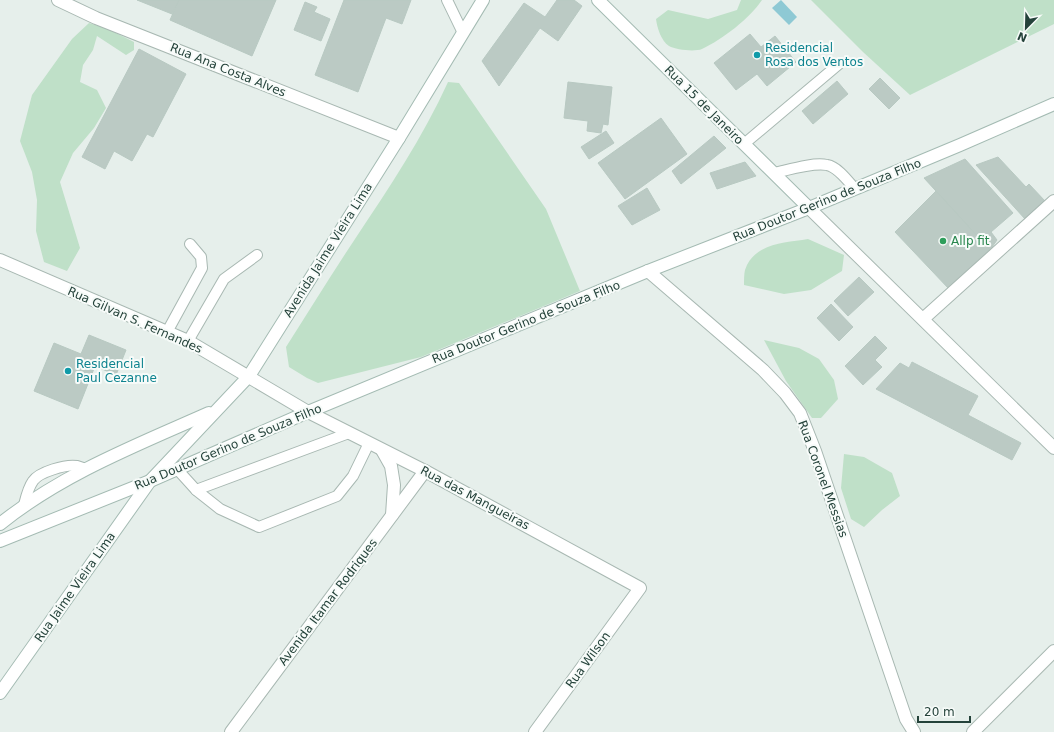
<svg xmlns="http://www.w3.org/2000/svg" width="1054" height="732" viewBox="0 0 1054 732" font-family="'DejaVu Sans',sans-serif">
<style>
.green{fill:#bfe0c8}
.water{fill:#8ec9d4}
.building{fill:#bbcac4;stroke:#b8c9c2}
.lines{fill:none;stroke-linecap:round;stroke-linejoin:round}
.lane-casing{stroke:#a8b8b2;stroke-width:12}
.street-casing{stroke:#a8b8b2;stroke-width:14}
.secondary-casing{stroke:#a4bbb3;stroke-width:14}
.lane{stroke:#fff;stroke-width:10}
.street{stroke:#fff;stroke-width:12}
.secondary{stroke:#fff;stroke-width:12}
.culture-dot{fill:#0f9aa8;stroke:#f7fbf9;stroke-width:1.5}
.leisure-dot{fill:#2e9e5b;stroke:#f7fbf9;stroke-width:1.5}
.labels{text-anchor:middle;stroke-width:4;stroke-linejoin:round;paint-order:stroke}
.culture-label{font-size:12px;fill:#0d838f;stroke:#f7fbf9;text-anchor:start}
.street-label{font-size:12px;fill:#24423a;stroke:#f7fbf9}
.leisure-label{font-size:12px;fill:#27864d;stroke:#f7fbf9;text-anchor:start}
</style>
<rect width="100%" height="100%" fill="#e6efeb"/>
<g class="green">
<path d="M741,0H762C749,19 723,39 702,49C695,52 676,50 669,46C661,41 657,27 656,19L668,10L708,19L737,10Z"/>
<path d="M811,0H1054V24L910,95L863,52Z"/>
<path d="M89,23L108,29L134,42V50L126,55L97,36L93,50L83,65L80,82L97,90L106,108L94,128L73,153L60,182L80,248L67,271L44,262L36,231L37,200L32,172L20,141L32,95L72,39Z"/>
<path d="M448,82L459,83L546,209L580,291L421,357L318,383L307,378L289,367L286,347C309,311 331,275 355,239C389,188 423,137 448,82Z"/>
<path d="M808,239L844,255L842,271L811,290L784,294L744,285C744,280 744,274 745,270C754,243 784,243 808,239Z"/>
<path d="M764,340L799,348L819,359L834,380L838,399L821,418H812L786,381Z"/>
<path d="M844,454L864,457L892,473L900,496L882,510L864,527L851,519L841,488Z"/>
</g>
<path class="water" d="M781,0L797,17L789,25L772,8Z"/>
<g class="building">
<path d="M137,0H179L172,14Z"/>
<path d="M179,0H276L252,56L170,20Z"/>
<path d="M344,0H411L402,24L386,18L358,92L315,75Z"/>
<path d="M557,0H574L582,6L558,41L540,28L499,86L482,61L524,3L545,17Z"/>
<path d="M305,2L317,7L314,12L330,19L321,41L294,30Z"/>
<path d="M750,34L761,47L775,36L796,62L767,86L757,74L736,90L714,63Z"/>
<path d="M139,49L186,74L153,137L147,134L132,161L114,151L105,169L82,157Z"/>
<path d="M880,78L900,98L889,109L869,89Z"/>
<path d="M837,81L848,94L813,124L802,111Z"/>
<path d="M568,82L612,87L608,125L603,124L601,133L587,131L588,121L564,118Z"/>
<path d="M661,118L687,154L625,199L598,163Z"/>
<path d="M606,131L614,143L589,159L581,147Z"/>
<path d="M714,136L726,148L681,184L672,171Z"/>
<path d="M998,157L1026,187L1029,184L1045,201L1025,219L976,165Z"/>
<path d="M965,159L1013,213L991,232L997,240L990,250L924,178Z"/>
<path d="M745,162L756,176L717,189L710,173Z"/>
<path d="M647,188L660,210L632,225L618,206Z"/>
<path d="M936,191L990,250L949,289L895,232Z"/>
<path d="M859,277L874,292L848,316L834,301Z"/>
<path d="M831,304L853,327L839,341L817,318Z"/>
<path d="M89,335L126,350L116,375L95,366L78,409L34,391L54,343L81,354Z"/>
<path d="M875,336L887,348L875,360L882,367L863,385L845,366Z"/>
<path d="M912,362L978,396L968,415L1021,443L1012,460L876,389L900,363L909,368Z"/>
</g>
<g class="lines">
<g class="lane-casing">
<g id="lane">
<path d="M447,0L463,33"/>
<path d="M744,144L839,64"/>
<path d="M774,173C788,170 813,162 827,165C838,167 848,181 855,189"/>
<path d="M167,332L202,268L201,257L190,244"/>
<path d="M188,341L224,279L257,255"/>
<path d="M177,469L196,490L220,509L259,527L337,496L353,476L369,443"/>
<path d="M196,490L349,433"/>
<path d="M24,505C26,497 28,488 33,481C39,472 66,464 77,466C80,467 83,468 86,469"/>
</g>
</g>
<g class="street-casing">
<g id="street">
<path d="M58,0L96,18L399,138"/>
<path d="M809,208L1054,448"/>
<path d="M0,260L188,341L308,412L425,471L640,588L535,732"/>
<path d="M648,271L763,370L785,393L800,413L815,451L906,719L914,732"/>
<path d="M923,319L1054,201"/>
<path d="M382,450L391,466L394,485L392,515"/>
<path d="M231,732L425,471"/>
<path d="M973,732L1054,651"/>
</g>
</g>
<g class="secondary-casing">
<g id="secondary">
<path d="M598,0L809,208"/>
<path d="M0,524C62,474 137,445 209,413"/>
<path d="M0,541L150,481L308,412L648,271L809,208L960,145L1054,104"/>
<path d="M0,693L150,481L249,376L399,138L483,0"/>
</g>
</g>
<use href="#lane" class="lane"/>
<use href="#street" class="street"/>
<use href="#secondary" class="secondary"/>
</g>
<g class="culture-dot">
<circle cx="757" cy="55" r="4"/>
<circle cx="68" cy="371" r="4"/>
</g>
<circle class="leisure-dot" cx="943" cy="241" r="4"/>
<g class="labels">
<g class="culture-label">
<text x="765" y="52">Residencial<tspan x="765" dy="14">Rosa dos Ventos</tspan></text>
<text x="76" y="368">Residencial<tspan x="76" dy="14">Paul Cezanne</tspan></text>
</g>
<g class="street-label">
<text transform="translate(228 70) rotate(22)" y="4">Rua Ana Costa Alves</text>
<text transform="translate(704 105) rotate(45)" y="4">Rua 15 de Janeiro</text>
<text transform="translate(827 200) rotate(-22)" y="4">Rua Doutor Gerino de Souza Filho</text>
<text transform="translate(328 250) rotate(-58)" y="4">Avenida Jaime Vieira Lima</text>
<text transform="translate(135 320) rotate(24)" y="4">Rua Gilvan S. Fernandes</text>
<text transform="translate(526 322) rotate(-22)" y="4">Rua Doutor Gerino de Souza Filho</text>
<text transform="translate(228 447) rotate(-23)" y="4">Rua Doutor Gerino de Souza Filho</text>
<text transform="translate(823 479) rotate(70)" y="4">Rua Coronel Messias</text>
<text transform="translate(475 498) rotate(28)" y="4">Rua das Mangueiras</text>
<text transform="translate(75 587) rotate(-55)" y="4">Rua Jaime Vieira Lima</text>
<text transform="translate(328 602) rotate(-53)" y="4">Avenida Itamar Rodriques</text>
<text transform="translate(588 660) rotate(-54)" y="4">Rua Wilson</text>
</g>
<g class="leisure-label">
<text x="951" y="245">Allp fit</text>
</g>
</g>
<g transform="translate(1026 28) rotate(203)" stroke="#f7fbf9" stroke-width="3" paint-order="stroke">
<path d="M0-3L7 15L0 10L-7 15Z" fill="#24423a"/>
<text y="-6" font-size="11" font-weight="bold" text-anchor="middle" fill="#24423a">N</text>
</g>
<path d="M918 716v6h52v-6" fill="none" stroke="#24423a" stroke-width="2"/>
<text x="924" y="716" font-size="12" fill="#24423a" stroke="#f7fbf9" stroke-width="3" paint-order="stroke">20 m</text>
</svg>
